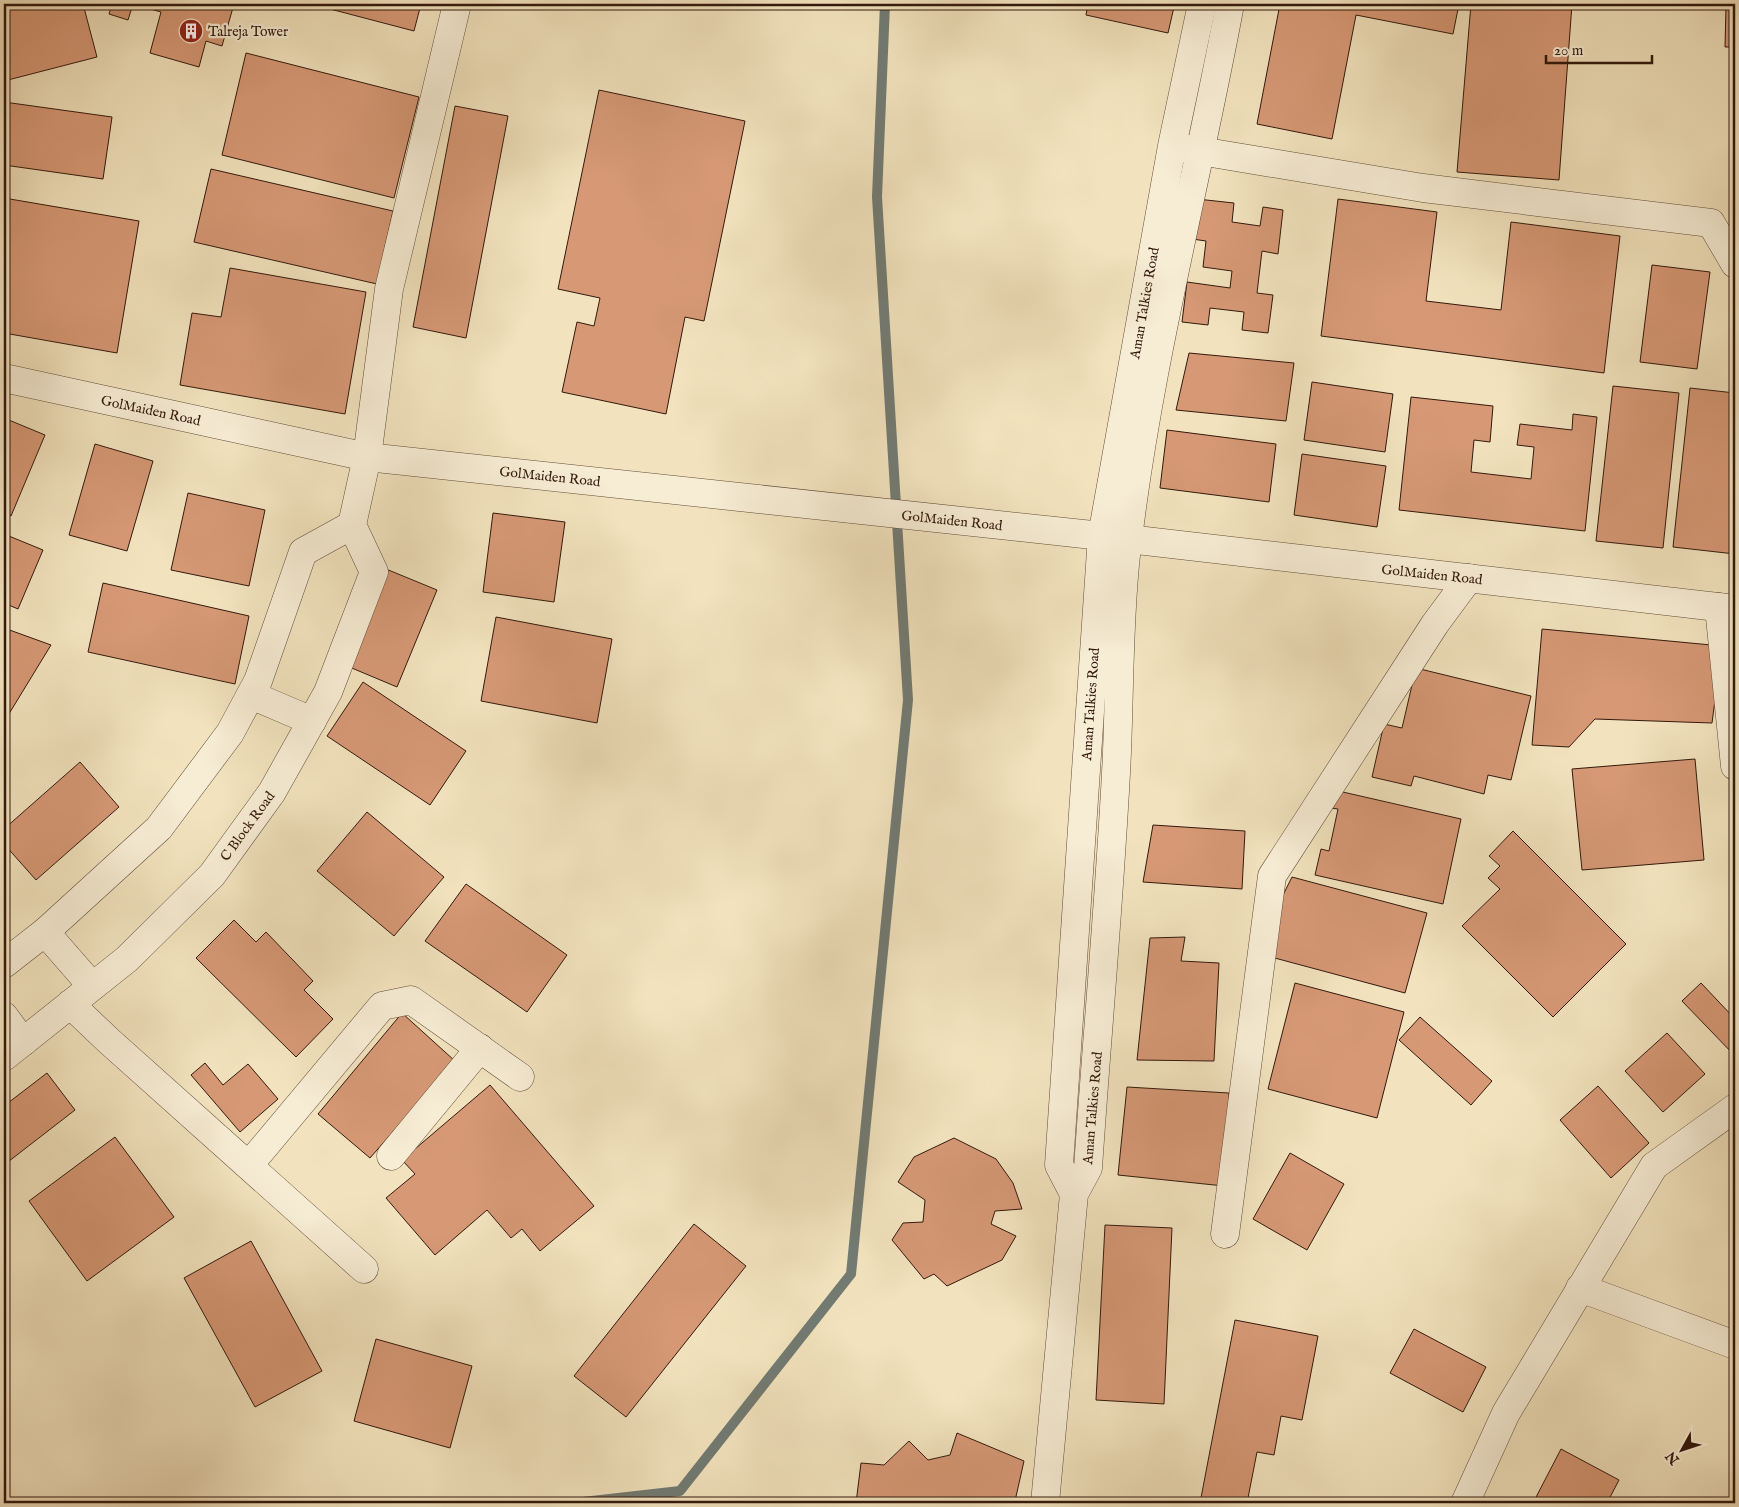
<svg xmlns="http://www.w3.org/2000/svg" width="1739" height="1507" viewBox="0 0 1739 1507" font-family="'IM FELL English',serif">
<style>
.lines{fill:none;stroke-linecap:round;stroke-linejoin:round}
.stream{stroke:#727b73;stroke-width:10}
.building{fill:#d69875;stroke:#33190d}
.minor-casing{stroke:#634c39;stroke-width:29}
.tertiary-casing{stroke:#634c39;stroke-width:29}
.minor{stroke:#f7edd5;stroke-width:28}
.tertiary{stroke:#f7edd5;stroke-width:28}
.labels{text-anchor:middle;stroke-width:4.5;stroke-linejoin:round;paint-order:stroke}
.poi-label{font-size:14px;fill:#33190d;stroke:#f7edd5;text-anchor:start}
.street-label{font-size:14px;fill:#33190d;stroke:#f7edd5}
</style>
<rect width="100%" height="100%" fill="#f2e3be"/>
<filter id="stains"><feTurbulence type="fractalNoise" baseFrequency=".004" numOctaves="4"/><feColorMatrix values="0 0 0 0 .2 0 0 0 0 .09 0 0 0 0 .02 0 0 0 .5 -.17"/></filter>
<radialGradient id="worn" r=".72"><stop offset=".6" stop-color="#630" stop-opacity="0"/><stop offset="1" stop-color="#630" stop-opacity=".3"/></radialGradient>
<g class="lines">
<path class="stream" d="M574,1503L680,1491L851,1274L908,700L877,197L885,4"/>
</g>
<g class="building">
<path d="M4,4H83L97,57L4,81Z"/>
<path d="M112,4H234L222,46L206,41L199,67L150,53L161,12L133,4L128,20L109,14Z"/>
<path d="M311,4H421L414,31Z"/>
<path d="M1088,4H1160L1174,7L1168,33L1086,15Z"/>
<path d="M1280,4H1459L1453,34L1356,15L1332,139L1257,124Z"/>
<path d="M1471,4H1572L1559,180L1457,172Z"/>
<path d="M1726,6L1735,7V47H1725Z"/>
<path d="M246,53L419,97L394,198L222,155Z"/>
<path d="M599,90L745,121L704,321L685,317L666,414L562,392L577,322L594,326L600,298L558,289Z"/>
<path d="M4,102L112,117L103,179L4,165Z"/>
<path d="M455,106L508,116L466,338L413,327Z"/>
<path d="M211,169L393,211L377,284L194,242Z"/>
<path d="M4,198L139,221L117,353L4,333Z"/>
<path d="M1197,199L1234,203L1232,222L1260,226L1263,207L1283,210L1278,254L1262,251L1257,293L1273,295L1268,333L1242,330L1244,312L1210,308L1208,325L1182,322L1187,282L1230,288L1232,271L1203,267L1206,241L1192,239Z"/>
<path d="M1338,199L1437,212L1426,301L1501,310L1511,222L1620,236L1604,373L1321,336Z"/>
<path d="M1652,265L1710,272L1697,369L1640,362Z"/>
<path d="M230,268L366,292L345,414L180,385L192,313L221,317Z"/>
<path d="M1189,353L1294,363L1286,421L1176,410Z"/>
<path d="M1312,382L1393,394L1385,452L1304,440Z"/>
<path d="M1613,386L1679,393L1663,548L1596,541Z"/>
<path d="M1690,388L1735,393V554L1673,547Z"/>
<path d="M1411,397L1493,406L1490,442L1474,440L1471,472L1531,479L1534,447L1517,445L1520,424L1572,430L1573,414L1597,417L1585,531L1399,510Z"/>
<path d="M4,418L45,435L11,516L4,513Z"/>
<path d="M1167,430L1276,444L1269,502L1160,488Z"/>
<path d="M95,444L153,461L127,551L69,535Z"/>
<path d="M1302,454L1386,466L1377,527L1294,515Z"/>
<path d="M188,493L265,510L249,586L171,570Z"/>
<path d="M493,513L565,522L554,602L483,592Z"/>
<path d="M4,534L43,550L18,609L4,603Z"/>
<path d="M386,569L437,590L397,687L347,666Z"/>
<path d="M103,583L249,616L235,684L88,652Z"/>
<path d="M496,617L612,639L597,723L481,701Z"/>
<path d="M4,628L51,645L4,722Z"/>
<path d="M1542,629L1722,646L1712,723L1595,719L1569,747L1532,745Z"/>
<path d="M1416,668L1531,696L1511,780L1488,775L1484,794L1414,776L1411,786L1372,777L1384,724L1402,728Z"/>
<path d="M363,682L466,751L430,805L327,736Z"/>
<path d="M1695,759L1704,860L1582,870L1572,769Z"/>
<path d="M80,762L119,807L36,880L4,844V829Z"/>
<path d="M1334,790L1461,819L1443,904L1315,875L1321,849L1329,851L1338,809L1330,808Z"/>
<path d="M367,812L444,877L394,936L317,871Z"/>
<path d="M1153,825L1245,831L1242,889L1143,882Z"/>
<path d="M1513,831L1626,944L1553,1017L1462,926L1500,889L1488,878L1500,866L1489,856Z"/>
<path d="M1292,877L1427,913L1405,993L1271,957L1283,895Z"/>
<path d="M466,884L567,955L527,1012L425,941Z"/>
<path d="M4,890L10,898L4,903Z"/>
<path d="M234,920L256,942L266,932L313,981L304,990L333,1019L296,1057L196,958Z"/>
<path d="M1185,937L1181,961L1219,963L1214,1061L1137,1060L1150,938Z"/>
<path d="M1295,983L1404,1012L1377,1118L1268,1089Z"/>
<path d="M1701,983L1735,1019V1056L1682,1001Z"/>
<path d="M402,1013L455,1061L370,1158L318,1114Z"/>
<path d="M1420,1017L1492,1081L1471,1105L1399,1040Z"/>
<path d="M1667,1033L1705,1074L1663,1112L1625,1071Z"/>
<path d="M205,1063L223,1085L248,1064L278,1099L240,1132L191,1075Z"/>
<path d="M47,1073L75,1110L4,1165V1106Z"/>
<path d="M490,1085L594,1206L540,1251L522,1229L511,1238L487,1210L435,1255L386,1198L415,1174L402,1160Z"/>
<path d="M1598,1086L1649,1143L1611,1178L1560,1120Z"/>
<path d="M1127,1087L1229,1093L1224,1186L1118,1175Z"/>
<path d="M115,1137L174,1217L87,1281L29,1201Z"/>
<path d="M954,1138L996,1159L1013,1183L1022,1209L995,1211L991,1224L1016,1236L1002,1260L947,1286L934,1274L924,1279L892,1240L903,1223L923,1222L925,1200L898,1182L914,1157Z"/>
<path d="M1290,1153L1344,1184L1307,1250L1253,1219Z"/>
<path d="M694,1224L746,1266L626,1417L574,1376Z"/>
<path d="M1105,1225L1172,1228L1164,1404L1096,1400Z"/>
<path d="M251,1241L322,1371L255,1407L184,1278Z"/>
<path d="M1235,1320L1318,1336L1302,1420L1281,1416L1274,1455L1257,1452L1247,1503H1200Z"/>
<path d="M1414,1329L1486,1367L1463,1412L1390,1373Z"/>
<path d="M376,1339L472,1366L450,1448L354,1421Z"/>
<path d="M957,1433L1024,1461L1015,1501L997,1499V1503H856L861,1463L884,1465L909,1441L928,1460L950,1455Z"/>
<path d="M1561,1449L1619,1480L1607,1503H1533Z"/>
<path d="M1657,1497L1668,1503H1653Z"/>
</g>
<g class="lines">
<g class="minor-casing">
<g id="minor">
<path d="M1182,148L1423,188L1711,223L1735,264"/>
<path d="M1719,607L1735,766"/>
<path d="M70,1004L109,1041L364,1269"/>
<path d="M391,1156L480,1048"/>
<path d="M249,1165L382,1006L411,1000L520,1077"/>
<path d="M1074,1194L1059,1165L1102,536L1172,146L1202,4"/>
<path d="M1225,1234L1272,876L1435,624L1469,578"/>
<path d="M1580,1288L1735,1345"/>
<path d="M1045,1503L1074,1194L1088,1168C1097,1036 1109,905 1116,773C1120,701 1118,627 1126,555C1147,369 1196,187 1230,4"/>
<path d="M1465,1503L1506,1413L1654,1166L1735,1108"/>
</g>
</g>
<g class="tertiary-casing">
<g id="tertiary">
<path d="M4,378L367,457L1102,536L1735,609"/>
<path d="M251,695L312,721"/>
<path d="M45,932L92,986"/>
<path d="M4,964L45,932L159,828L230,733L258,681L303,552L352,525"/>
<path d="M4,1016L23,1042"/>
<path d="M4,1057L127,959L212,875L272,792L328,692L374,572L352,525L367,457L389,289L457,4"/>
</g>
</g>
<use href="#minor" class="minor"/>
<use href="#tertiary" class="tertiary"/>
</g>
<defs>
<g id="building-disc" transform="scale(1.25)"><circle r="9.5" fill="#8f2418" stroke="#f7edd5"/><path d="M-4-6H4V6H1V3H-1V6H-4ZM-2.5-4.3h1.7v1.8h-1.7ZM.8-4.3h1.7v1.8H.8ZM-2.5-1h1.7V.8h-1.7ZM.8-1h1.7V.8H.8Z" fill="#fff"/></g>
</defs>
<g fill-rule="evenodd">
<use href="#building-disc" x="191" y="31"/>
</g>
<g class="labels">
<g class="poi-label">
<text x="208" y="36">Talreja Tower</text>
</g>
<g class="street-label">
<text transform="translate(1144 303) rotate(-80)" y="5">Aman Talkies Road</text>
<text transform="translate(151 410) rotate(12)" y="5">GolMaiden Road</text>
<text transform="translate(550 476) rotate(6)" y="5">GolMaiden Road</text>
<text transform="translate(952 520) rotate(6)" y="5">GolMaiden Road</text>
<text transform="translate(1432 574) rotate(6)" y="5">GolMaiden Road</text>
<text transform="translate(1090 704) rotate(-86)" y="5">Aman Talkies Road</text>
<text transform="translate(247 826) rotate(-54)" y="5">C Block Road</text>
<text transform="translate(1092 1108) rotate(-85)" y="5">Aman Talkies Road</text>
</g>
</g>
<rect width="1739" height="1507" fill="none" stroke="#f2e3be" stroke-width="20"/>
<rect x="5" y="5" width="1729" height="1497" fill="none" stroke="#33190d" stroke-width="2.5"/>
<rect x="10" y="10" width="1719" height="1487" fill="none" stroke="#33190d"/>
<g transform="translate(1682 1450) rotate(230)" stroke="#f7edd5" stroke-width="4" paint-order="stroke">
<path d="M0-4L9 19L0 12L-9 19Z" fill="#33190d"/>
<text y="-8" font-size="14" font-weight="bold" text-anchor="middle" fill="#33190d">N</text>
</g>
<path d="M1546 55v8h106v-8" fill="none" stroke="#33190d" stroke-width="2.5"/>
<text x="1554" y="55" font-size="15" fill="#33190d" stroke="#f7edd5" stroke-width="4" paint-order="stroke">20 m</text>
<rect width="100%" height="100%" filter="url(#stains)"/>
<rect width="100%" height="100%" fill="url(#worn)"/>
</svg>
